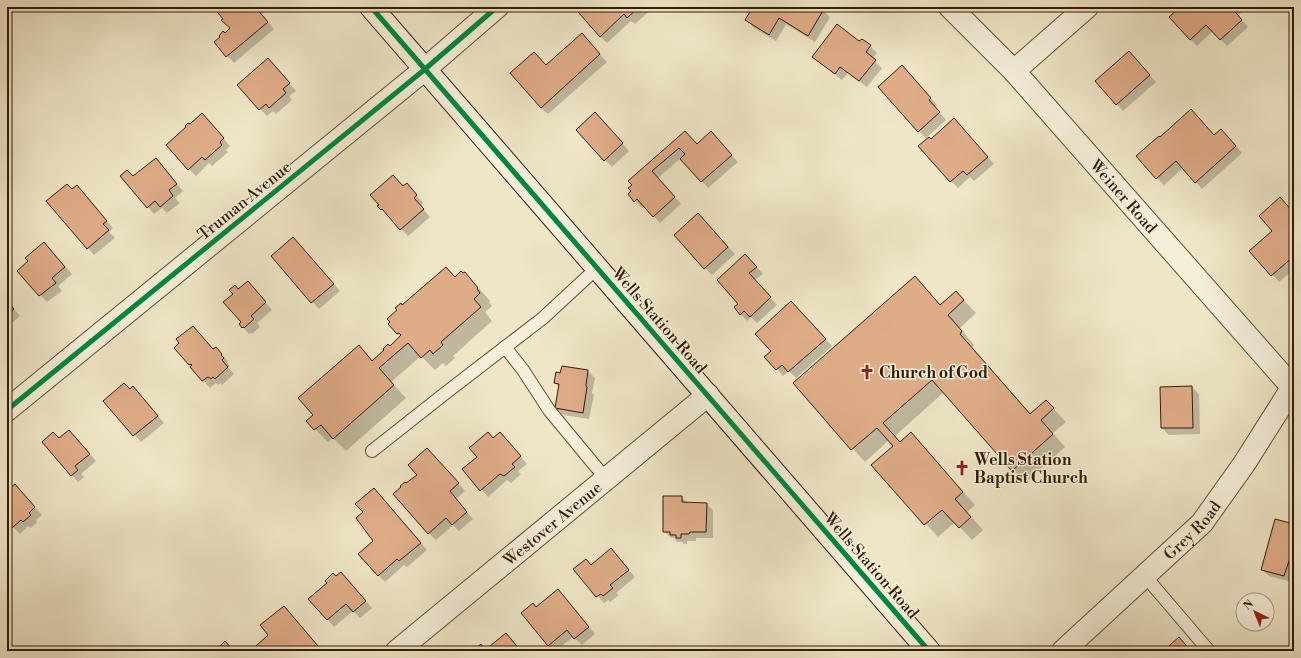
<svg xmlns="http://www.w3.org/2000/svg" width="1301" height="658" viewBox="0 0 1301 658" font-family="'Libre Bodoni',serif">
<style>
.shadow{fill:#0003}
.building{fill:#dfac88;stroke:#341b06}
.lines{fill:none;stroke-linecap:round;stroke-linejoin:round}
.lane-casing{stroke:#634e36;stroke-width:14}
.street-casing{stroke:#634e36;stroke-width:24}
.secondary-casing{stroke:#341b06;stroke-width:24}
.lane{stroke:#f5efdb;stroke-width:12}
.street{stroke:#f5efdb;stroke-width:22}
.secondary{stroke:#f5efdb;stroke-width:22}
.cycleway-casing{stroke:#f5efdb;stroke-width:8}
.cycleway{stroke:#00873e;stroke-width:5}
.labels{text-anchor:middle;stroke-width:3;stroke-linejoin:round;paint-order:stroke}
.street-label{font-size:16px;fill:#341b06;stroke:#f5efdb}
.poi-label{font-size:16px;font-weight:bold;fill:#341b06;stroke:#f5efdb;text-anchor:start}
</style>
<rect width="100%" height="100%" fill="#efe6c7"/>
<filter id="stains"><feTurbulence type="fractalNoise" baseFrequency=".005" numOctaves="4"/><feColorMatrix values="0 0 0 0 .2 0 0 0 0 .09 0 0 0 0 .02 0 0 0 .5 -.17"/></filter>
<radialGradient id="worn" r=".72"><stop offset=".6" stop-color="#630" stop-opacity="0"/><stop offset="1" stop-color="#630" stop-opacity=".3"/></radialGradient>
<g class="shadow">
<path d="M214,7H261L264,12L262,14L274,29L234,63L215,42L232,28Z"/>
<path d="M586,7H654L635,24L631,21L607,43L600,36Z"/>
<path d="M755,7H819L830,17L815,42L786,24L776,41L753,27L747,20Z"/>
<path d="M1182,7H1240L1244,11L1238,15L1248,27L1227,46L1213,31L1197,46L1190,39Z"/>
<path d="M588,42L607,62L548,114L541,108L547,66Z"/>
<path d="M859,43L870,46L877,53L872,59L882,68L867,87L848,73L842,80L813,57Z"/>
<path d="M1135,59L1156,82L1123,111L1117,104Z"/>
<path d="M274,66L296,91L289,96L292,100L276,114L273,111L267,116L238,85Z"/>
<path d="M908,73L937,105L935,107L946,120L926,138L919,131Z"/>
<path d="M1198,117L1215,136L1228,137L1242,153L1202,189L1183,168L1164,185L1157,178L1160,138Z"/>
<path d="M602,120L629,151L612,167L605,160Z"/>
<path d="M208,121L230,146L226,150L228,152L212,166L209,163L196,176L189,169L190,125Z"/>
<path d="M961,126L994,164L974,181L970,177L958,188L951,181L931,140Z"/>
<path d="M685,132L697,145L718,140L738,162L708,188L681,158L658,178L681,204L660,223L644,206L642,208L629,194Z"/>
<path d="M156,159L183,191L175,198L180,203L167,213L162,208L154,214L148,207L134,177Z"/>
<path d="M403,187L413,191L423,203L420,206L430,217L408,236L379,206Z"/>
<path d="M72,190L83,193L113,228L109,232L115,238L94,255L88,248Z"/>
<path d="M1294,214V269L1279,282L1251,251Z"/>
<path d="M704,221L735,254L712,275L705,268Z"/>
<path d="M293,238L340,291L319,309L272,256Z"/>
<path d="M44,243L72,274L58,286L62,291L47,302L19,271Z"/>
<path d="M752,262L763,274L755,280L777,305L757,323L751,317L747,321L741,314L739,304Z"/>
<path d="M446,268L456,278L465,274L477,286L490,301L489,302L492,306L485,312L492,321L453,356L455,358L446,366L443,363L435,370L421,356L391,382L406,398L346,451L333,438L328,442L307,421L314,415L359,347L373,361L401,337L398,334L402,307Z"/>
<path d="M254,289L272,310L257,323L260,327L252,334L251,333L249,334L243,327L234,294L239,290Z"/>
<path d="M927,290L941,306L956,292L976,313L960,328L974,345L972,347L1031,414L1046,401L1066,422L1053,433L1065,447L1025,483L944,392L895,436L901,442L923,446L975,505L967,512L983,530L972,540L955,522L938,537L873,466L895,446L889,440L865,462L794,383Z"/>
<path d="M7,300L20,316L7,327Z"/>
<path d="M798,309L832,346L796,378L789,371L783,376L777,369L772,351Z"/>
<path d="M7,329L10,333L7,335Z"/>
<path d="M175,348L214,350L216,348L228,361L227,362L230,366L228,367L234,374L222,385L220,383L218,385L216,383L210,388Z"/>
<path d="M562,367L588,371L595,378L592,393L594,395L589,419L563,415L556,408L559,387L555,383L561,374Z"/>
<path d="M1192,387L1199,394L1200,434L1169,435L1162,428L1161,388Z"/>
<path d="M130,390L140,394L164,423L141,442L105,401Z"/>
<path d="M76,438L96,461L81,474L84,477L78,482L72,475L59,439Z"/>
<path d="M494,439L507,440L527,464L518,471L521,474L511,483L507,480L488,497L463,469L478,457Z"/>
<path d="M434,456L465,491L456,499L473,519L459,531L453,525L436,540L429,533L406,484L418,475Z"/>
<path d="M7,484L11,488L21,492L42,515L36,520L37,522L31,528L28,526L20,534L7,521Z"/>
<path d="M381,496L427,550L407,567L404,565L385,582L378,575L375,541Z"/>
<path d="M682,497L688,504H706L713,510V538H696V541H687V544H684L682,542H677L674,538H671L664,531Z"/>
<path d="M1294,525V572L1291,582L1269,576L1262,569Z"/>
<path d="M611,549L635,577L616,593L619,595L610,602L608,600L604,603L575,570L591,566Z"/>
<path d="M336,577L347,580L372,608L360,618L353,611L334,627L310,599Z"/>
<path d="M564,597L595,634L582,645L573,637L555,651L549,645L536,608Z"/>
<path d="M290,614L322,651H262Z"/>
</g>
<g class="building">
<path d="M213,7H255L268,22L226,57L214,42L220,37L219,36L223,31L225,33L230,28L221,20L223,19Z"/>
<path d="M584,7H639L627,18L624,14L600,37L578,12Z"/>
<path d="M753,7H820L824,9L808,36L779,18L769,35L745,20Z"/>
<path d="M1180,7H1233L1232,8L1242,20L1220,40L1206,25L1190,40L1169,17Z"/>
<path d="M837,24L859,41L862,39L871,45L866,52L876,60L859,81L840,67L835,74L812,57Z"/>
<path d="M582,33L600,54L541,108L510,73L534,52L546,65Z"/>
<path d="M1129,51L1150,75L1116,105L1095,81Z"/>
<path d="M268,58L290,83L283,89L286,93L269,108L266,104L259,110L237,85Z"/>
<path d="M902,65L931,98L929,100L940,112L918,132L878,87Z"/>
<path d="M1191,109L1214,135L1221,129L1236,146L1195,183L1176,161L1156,179L1136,156L1159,136L1160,137Z"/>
<path d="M595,112L623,143L604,161L576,130Z"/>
<path d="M202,113L224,138L220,142L222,145L205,160L202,157L188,170L166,145L186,127L185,126L188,123L190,124Z"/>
<path d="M954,118L988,157L967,175L963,171L950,182L918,146L929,137L931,139Z"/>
<path d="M685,131L697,144L711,131L732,155L701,182L680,159L685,154L679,148L652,171L675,197L653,217L637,199L634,202L628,194L631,191L628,188L632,185L628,181Z"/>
<path d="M156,158L177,184L169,190L173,196L160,207L155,201L147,208L120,176L127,170L133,176Z"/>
<path d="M393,175L403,186L407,183L417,195L414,198L424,209L400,230L382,209L381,210L377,206L379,205L370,195Z"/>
<path d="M67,184L72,189L77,185L107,221L103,224L109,230L87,249L46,201Z"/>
<path d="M1280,197L1294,213V256L1271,276L1249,251L1272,231L1259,216Z"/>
<path d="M698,213L728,247L704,269L674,235Z"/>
<path d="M293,237L334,284L311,303L271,256Z"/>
<path d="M44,242L65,267L52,278L56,283L39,296L17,271L28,261L25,258Z"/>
<path d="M745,254L757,267L749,273L771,297L750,317L744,311L740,315L734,307L738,304L717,280Z"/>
<path d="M446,267L455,277L461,271L463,273L465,272L478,288L477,289L480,293L474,299L481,307L441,342L443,345L433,354L430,350L421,358L408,343L379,368L394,385L333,439L321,425L314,430L306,421L313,415L298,398L359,345L372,361L384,350L383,349L388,344L390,346L401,335L399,333L397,334L388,324L390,322L387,319L397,310L395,308L401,303L402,305Z"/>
<path d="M915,276L940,305L956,291L964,300L948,315L962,331L960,334L1030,414L1046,400L1054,408L1041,420L1053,434L1012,471L932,380L883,423L900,442L911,432L963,492L955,499L971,517L959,528L942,510L924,525L871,465L893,446L877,428L851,450L793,383Z"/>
<path d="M248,281L266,302L251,316L254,319L244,328L243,327L242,328L239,324L241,322L223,302L233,294L229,290L235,285L238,289Z"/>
<path d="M7,300L14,309L7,315Z"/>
<path d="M791,301L826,339L788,372L782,365L776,370L764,357L771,351L755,334Z"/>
<path d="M193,326L213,349L216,347L222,354L221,355L224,358L222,360L228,367L215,379L213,377L211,379L208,377L202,381L190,367L192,365L191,364L189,365L174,348L179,343L176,339Z"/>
<path d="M562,366L588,370L586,386L587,387L583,413L555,408L559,384L554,383L556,372L560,373Z"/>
<path d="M124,383L130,389L133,386L158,416L133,436L103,401Z"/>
<path d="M1192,386L1193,428H1161L1160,387Z"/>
<path d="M69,430L90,454L75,466L78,470L71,476L42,442L53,432L59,438Z"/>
<path d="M488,432L493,438L500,432L521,456L512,464L515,467L504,476L500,474L480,491L462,469L477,457L469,448Z"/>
<path d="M427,448L459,483L450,491L467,512L452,525L446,518L428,534L393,494L401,487L400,486L405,482L406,483L417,475L408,465Z"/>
<path d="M7,483L11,487L15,484L35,507L29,513L31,515L23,522L21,520L12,528L7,522Z"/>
<path d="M374,488L421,543L399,561L397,559L378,576L358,554L373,541L356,518L363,512L355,504Z"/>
<path d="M663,496H682V502L707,503L706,532H690L689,534H681V538H676V535H670V532H663Z"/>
<path d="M1275,519L1294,524V559L1290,558L1284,576L1261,570Z"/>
<path d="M611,548L629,570L610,585L613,588L603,596L601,594L596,597L573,569L586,559L591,565Z"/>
<path d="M341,572L366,601L353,612L346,604L327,620L308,599L327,583L325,581L333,573L336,576Z"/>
<path d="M558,589L589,627L574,639L567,630L548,646L521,613L533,603L536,607Z"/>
<path d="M284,606L318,646L312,651H261L256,646L268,635L260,625Z"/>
<path d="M506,633L521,651H472L481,644L485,650Z"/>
<path d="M1179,637L1191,651H1163Z"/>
<path d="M225,641L234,651H216L217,649Z"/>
</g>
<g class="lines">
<g class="lane-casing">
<g id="lane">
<path d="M505,347L523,370L549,410L606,479"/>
<path d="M372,451L443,395L543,318L597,268"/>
<path d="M1145,576L1209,651"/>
</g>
</g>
<g class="street-casing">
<g id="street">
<path id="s1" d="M950,7L1014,71L1294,389"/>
<path d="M1014,71L1087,7"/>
<path d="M7,410L424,70L497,7"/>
<path id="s2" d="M397,651L708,395"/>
<path id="s3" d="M1063,651L1202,523L1244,464L1294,385"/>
</g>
</g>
<g class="secondary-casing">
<path id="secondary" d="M371,7L929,651"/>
</g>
<use href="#lane" class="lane"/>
<use href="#street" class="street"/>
<use href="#secondary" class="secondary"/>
<g class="cycleway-casing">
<g id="cycleway">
<path d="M371,7L929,651"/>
<path d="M7,410L424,70L497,7"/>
</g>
</g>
<use href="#cycleway" class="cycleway"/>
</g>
<defs>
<g id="church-bare" transform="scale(1.2)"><path d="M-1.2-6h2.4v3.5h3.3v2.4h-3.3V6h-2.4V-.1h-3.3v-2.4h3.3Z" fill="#8f2418" stroke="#f5efdb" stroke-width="2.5" paint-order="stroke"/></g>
</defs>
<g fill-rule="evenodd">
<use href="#church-bare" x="867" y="372"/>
<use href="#church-bare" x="962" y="468"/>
</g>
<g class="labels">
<g class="street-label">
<text dy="6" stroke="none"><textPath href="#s1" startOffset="257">Weiner Road</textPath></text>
<text transform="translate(244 200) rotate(-39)" y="6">Truman Avenue</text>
<text transform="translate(660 320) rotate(49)" y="6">Wells Station Road</text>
<text dy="6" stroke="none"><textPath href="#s2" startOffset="201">Westover Avenue</textPath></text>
<text dy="6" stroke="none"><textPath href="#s3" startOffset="177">Grey Road</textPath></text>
<text transform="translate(872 565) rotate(49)" y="6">Wells Station Road</text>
</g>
<g class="poi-label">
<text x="879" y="378">Church of God</text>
<text x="974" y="465">Wells Station<tspan x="974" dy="18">Baptist Church</tspan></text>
</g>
</g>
<rect width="1301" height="658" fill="none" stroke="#efe6c7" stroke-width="24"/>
<rect x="8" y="8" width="1285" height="642" fill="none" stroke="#341b06" stroke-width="2"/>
<rect x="12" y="12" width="1277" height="634" fill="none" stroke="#341b06"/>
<g transform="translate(1255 612) rotate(317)"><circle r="19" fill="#f5efdb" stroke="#a89a86"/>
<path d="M0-3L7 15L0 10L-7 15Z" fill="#8f2418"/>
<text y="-6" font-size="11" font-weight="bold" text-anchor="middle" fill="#341b06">N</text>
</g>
<rect width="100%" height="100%" filter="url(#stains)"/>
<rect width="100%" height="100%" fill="url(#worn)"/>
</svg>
